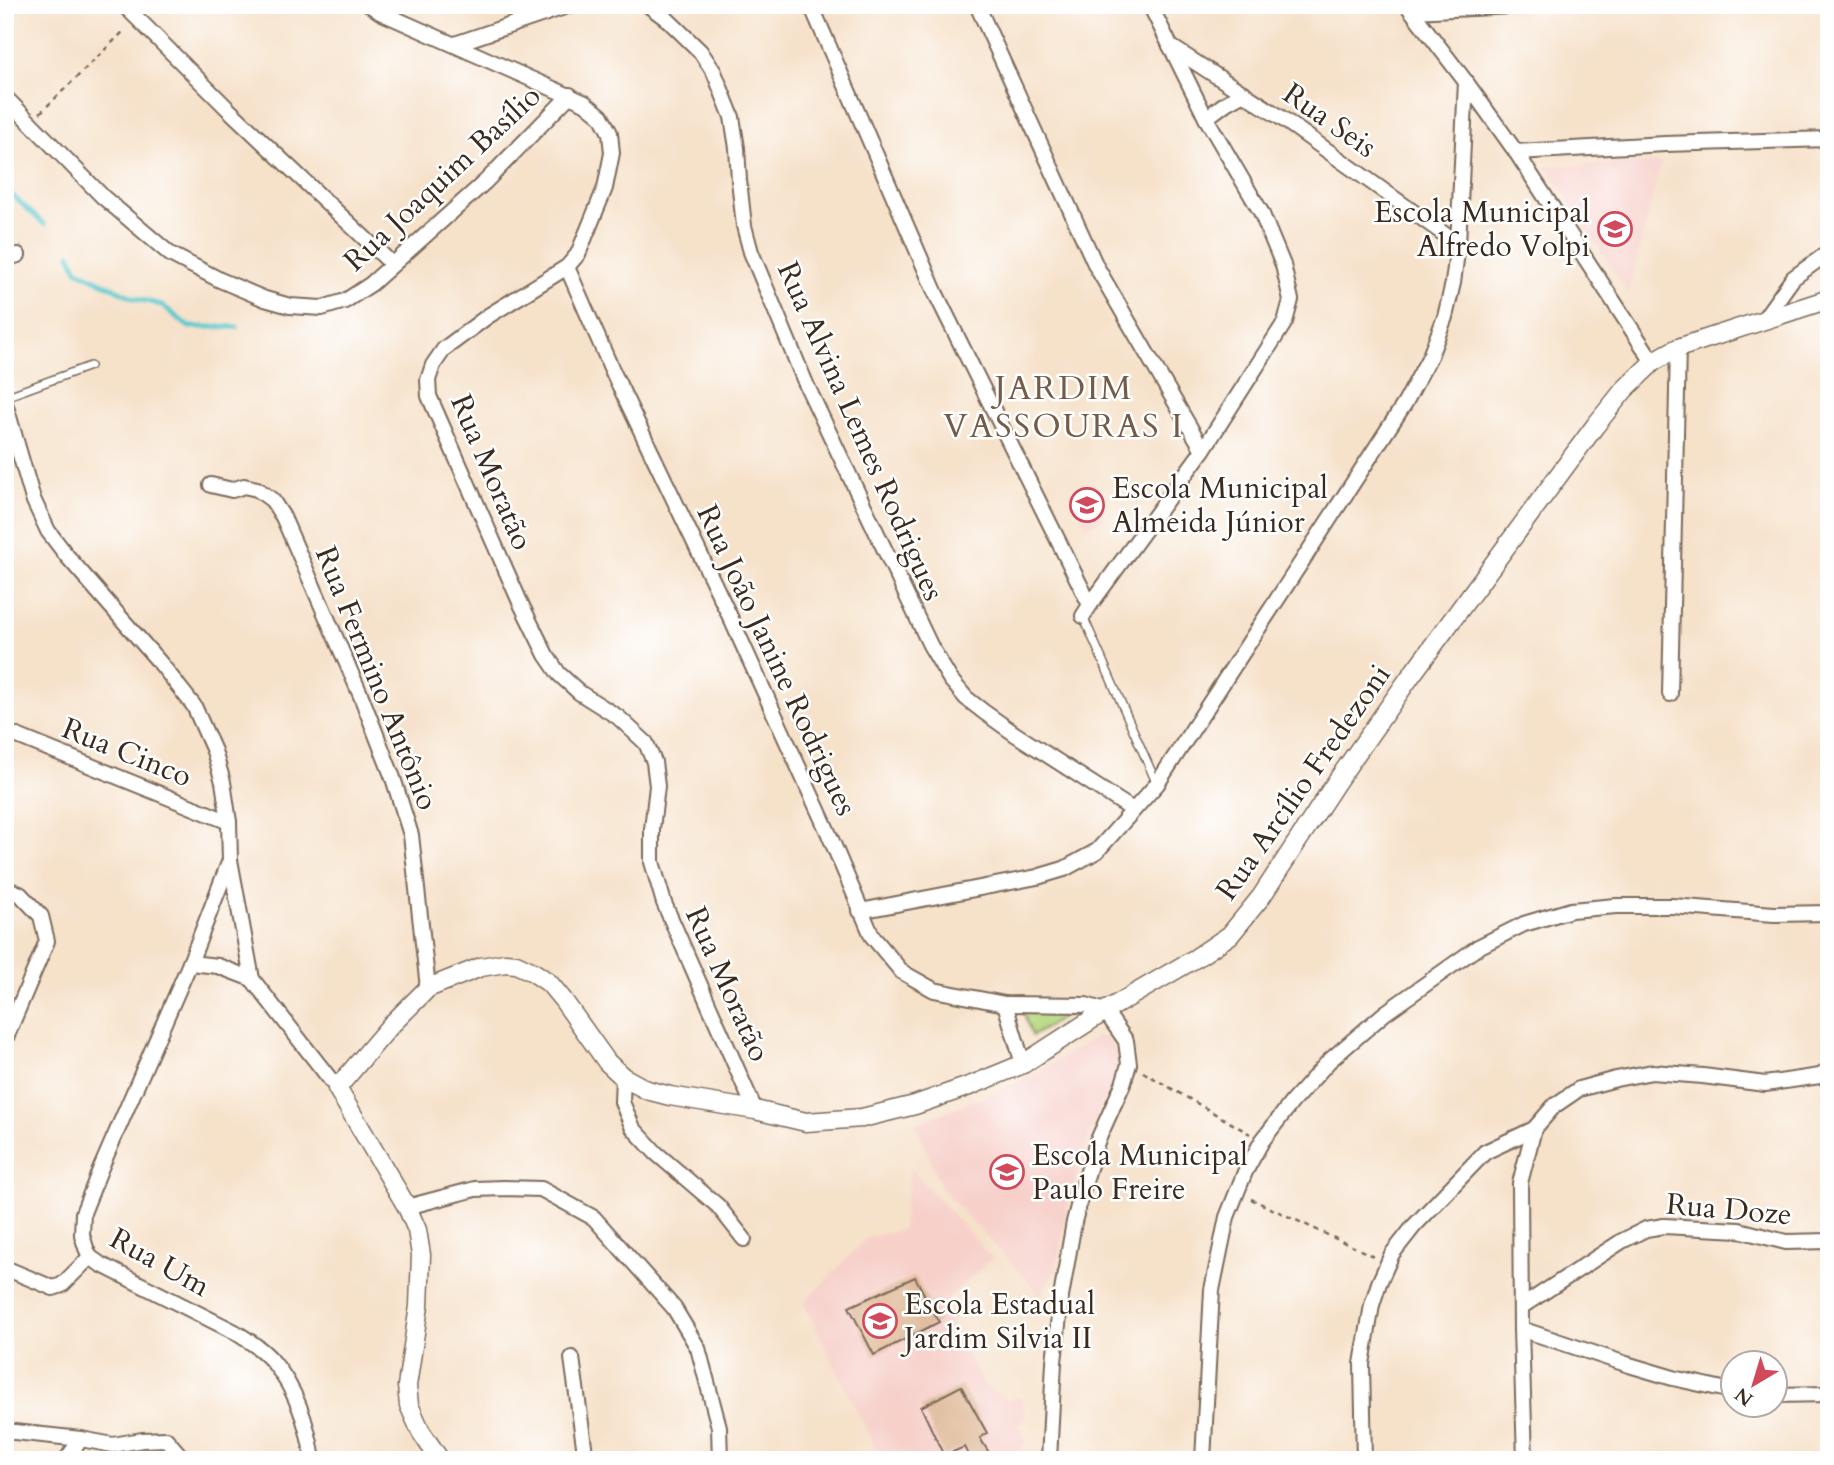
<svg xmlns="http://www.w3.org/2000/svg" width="1834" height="1465" viewBox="0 0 1834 1465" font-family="Cardo,serif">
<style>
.built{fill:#f7d0ca}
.green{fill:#b5d880;stroke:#78814f;stroke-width:2}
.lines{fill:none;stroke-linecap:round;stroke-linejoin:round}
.stream{stroke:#5ac8ce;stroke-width:5}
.building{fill:#deb895}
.service-casing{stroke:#7c6a5a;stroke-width:10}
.minor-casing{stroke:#7c6a5a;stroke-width:18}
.tertiary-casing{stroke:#7c6a5a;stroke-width:21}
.path{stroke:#7c6a5a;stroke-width:2.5;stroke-dasharray:5 5;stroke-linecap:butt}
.service{stroke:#fff;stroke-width:7}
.minor{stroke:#fff;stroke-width:14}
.tertiary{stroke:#fff;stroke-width:18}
.labels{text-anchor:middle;stroke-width:5;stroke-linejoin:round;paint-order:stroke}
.street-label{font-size:30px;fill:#3b2a1e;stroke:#fff}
.poi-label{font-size:30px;fill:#3b2a1e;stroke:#fff;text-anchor:start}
.quarter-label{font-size:33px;letter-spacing:2px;fill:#745c48;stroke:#fff}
</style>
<rect width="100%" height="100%" fill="#fff"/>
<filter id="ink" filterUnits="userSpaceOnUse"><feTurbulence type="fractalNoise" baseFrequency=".0143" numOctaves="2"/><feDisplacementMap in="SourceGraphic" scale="14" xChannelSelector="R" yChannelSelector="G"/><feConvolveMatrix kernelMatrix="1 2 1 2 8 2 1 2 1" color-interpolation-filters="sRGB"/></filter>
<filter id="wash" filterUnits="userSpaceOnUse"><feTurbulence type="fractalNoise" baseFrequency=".00686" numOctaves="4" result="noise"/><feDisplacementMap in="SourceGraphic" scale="28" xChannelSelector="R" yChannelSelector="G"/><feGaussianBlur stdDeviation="1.57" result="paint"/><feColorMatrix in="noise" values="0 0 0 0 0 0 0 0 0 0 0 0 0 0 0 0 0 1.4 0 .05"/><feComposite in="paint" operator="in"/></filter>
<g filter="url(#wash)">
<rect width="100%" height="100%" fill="#f6e1c9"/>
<g class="built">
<path d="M1661,162L1628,293L1546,166Z"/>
<path d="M1090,486L1105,518L1087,527L1069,492Z"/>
<path d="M1097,1037L1108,1038L1120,1056L1115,1075L1094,1121L1066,1211L1057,1268L1041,1295L942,1189L916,1124L1023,1080Z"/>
<path d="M910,1168L992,1258L940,1305L983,1384L1008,1401L1021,1397L1026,1418L1018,1424L1027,1443L1018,1450L1026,1457V1460H881L804,1303L867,1238L902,1230Z"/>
</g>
<path class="green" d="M1075,1010L1032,1036L1023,1011Z"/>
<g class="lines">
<g class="stream">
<path d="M5,189L44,224"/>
<path d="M70,254L77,270L134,298L162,305L189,327H237"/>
</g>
</g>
<g id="blocks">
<g class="building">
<path d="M915,1277L939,1322L874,1355L849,1307Z"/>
<path d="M961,1386L987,1433L980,1438L991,1456L998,1452L1002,1460H971L964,1447L944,1456L921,1407Z"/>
</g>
</g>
</g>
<g filter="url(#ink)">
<use href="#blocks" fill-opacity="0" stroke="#7c6a5a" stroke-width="2"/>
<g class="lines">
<g class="service-casing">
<g id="service">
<path d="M5,397L90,366"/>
<path d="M1083,616L1156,782"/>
</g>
</g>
<g class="minor-casing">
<g id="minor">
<path d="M124,5L228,109L392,264"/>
<path d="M370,5L380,12L585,103L601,116L610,133L612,153L605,188L578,254L567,267L488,316L444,349L433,365L428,380L429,396L520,602L546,655L559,674L580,693L618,717L646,743L654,762L657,786L652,829V862L664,903L755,1110"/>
<path d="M648,5L668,20L700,51L714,72L732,117L737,148L739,180L744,226L751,252L806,384L930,645L950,679L966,698L984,712L1015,734L1133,810"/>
<path d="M811,5L936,294L1090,605L1083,616"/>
<path d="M977,5L1096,266L1203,450"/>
<path d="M1407,5L1466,82L1516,152L1653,362"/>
<path d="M1413,11L1532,5"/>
<path d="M455,44L570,5"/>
<path d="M1170,46L1283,119L1458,244"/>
<path d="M5,97L103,197L170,254L220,280L265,299L290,306L322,308L345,301L371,284L485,182L570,95"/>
<path d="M1206,118L1226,103L1244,93"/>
<path d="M1516,152L1665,144L1829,139"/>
<path d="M5,259L18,255"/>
<path d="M567,267L612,370L732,621L828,832L872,936L902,972L934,990L1005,1004L1086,1005L1105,1011L1126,1041L1129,1064L1123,1084L1097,1142L1082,1191L1074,1222L1061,1297L1054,1362L1049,1460"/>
<path d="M1763,320L1793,278L1829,252"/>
<path d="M5,403L33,499L48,531L67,556L161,664L194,706L214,751L223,782L229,822L230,860L252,979L337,1088"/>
<path d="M211,485L232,490L244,486L257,489L272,500L283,517L361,696L393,778L411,835L428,988"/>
<path d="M1090,605L1203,450L1285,322L1291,300L1283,265L1261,212L1206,118L1150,5"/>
<path d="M1670,694L1678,348"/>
<path d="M5,731L229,822"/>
<path d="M230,860L190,963L100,1170L83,1213L82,1235L86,1248L90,1257L100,1264L235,1332C249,1341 264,1350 274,1363C296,1390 308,1426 313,1460"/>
<path d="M5,888L20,894L41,916L47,941L5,1040"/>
<path d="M860,911L1037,877L1064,869L1097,851L1157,784L1405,403L1430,356L1445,317L1453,283L1458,244L1466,82"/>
<path d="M190,963L218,966L252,979"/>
<path d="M1005,1004L1023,1064"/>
<path d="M623,1077L622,1102L633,1128L656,1153L718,1206L744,1239"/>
<path d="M407,1207L475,1189L504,1188L541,1189L594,1218L674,1308L698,1348L719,1427L720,1460"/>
<path d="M5,1268L53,1288L62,1285L90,1257"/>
<path d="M1521,1307L1622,1241L1646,1229L1664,1226L1739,1230L1786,1242L1829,1241"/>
<path d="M1521,1329L1626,1364L1673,1378L1732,1391"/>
<path d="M572,1358L586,1460"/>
<path d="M1774,1395L1829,1394"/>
<path d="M5,1431L81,1439L113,1445L142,1440L166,1439L184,1460"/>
<path d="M66,1460L81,1439"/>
<path d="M1203,1460L1212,1290L1227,1217L1245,1172L1262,1141L1292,1102L1329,1061L1385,1013L1478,947L1524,924L1571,910L1616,906H1672L1774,914L1829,913"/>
<path d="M1364,1460L1362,1364L1372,1305L1379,1283L1392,1254L1414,1226L1485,1152L1534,1129L1554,1106L1579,1089L1616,1079L1652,1072L1703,1076L1765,1084L1820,1076L1829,1070"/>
<path d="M1525,1460L1521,1329L1520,1183L1534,1129"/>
</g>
</g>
<g class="tertiary-casing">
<path id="tertiary" d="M440,1460L421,1432L409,1405L407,1386L419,1306L421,1255L417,1230L407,1207L337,1088L390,1026L428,988L481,967L505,963L516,964L533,972L549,983L563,1000L607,1062L623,1077L647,1090L670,1096L755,1110L806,1122L862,1118L915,1105L972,1085L1023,1064L1105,1011L1196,958L1230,935L1261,897L1337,781L1410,677L1595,426L1624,390L1653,362L1665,355L1678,348L1829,299"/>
</g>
<g class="path">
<path d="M40,113L125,30"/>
<path d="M1143,1072L1250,1134"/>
<path d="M1251,1199L1375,1257"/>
</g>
<use href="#service" class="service"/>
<use href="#minor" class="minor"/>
<use href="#tertiary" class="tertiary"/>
</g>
</g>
<defs>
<g id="school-ring" transform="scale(1.75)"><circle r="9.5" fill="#fff" stroke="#d1495b" stroke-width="1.5"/><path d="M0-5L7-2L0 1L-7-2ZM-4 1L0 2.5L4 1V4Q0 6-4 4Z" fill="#d1495b"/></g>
</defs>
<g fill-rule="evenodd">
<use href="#school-ring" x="1615" y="229"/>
<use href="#school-ring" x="1087" y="505"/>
<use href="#school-ring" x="1007" y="1172"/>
<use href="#school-ring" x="880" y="1321"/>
</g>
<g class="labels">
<g class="street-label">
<text transform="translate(1330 120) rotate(35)" y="10">Rua Seis</text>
<text transform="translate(442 178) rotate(-43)" y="10">Rua Joaquim Basílio</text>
<text transform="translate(861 431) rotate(66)" y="10">Rua Alvina Lemes Rodrigues</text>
<text transform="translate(492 472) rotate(67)" y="10">Rua Moratão</text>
<text transform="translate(777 660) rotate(65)" y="10">Rua João Janine Rodrigues</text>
<text transform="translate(377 678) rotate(68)" y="10">Rua Fermino Antônio</text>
<text transform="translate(127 752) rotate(22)" y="10">Rua Cinco</text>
<text transform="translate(1303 782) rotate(-55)" y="10">Rua Arcílio Fredezoni</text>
<text transform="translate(728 984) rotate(66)" y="10">Rua Moratão</text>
<text transform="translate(1729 1209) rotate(5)" y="10">Rua Doze</text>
<text transform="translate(160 1262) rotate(29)" y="10">Rua Um</text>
</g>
<g class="poi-label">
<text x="1590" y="222" text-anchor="end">Escola Municipal<tspan x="1590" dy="34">Alfredo Volpi</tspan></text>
<text x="1112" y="498">Escola Municipal<tspan x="1112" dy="34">Almeida Júnior</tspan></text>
<text x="1032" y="1165">Escola Municipal<tspan x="1032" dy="34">Paulo Freire</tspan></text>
<text x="904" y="1314">Escola Estadual<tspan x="904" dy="34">Jardim Silvia II</tspan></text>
</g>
<g class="quarter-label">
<text x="1064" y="399">JARDIM<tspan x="1064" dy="38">VASSOURAS I</tspan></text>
</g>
</g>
<rect width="1834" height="1465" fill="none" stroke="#fff" stroke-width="28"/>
<g transform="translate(1754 1384) rotate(218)"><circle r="33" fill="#ffffff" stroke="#b1aaa5" stroke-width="2"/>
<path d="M0-5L12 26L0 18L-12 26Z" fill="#d1495b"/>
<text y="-10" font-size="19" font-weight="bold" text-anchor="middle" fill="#3b2a1e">N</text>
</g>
</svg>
